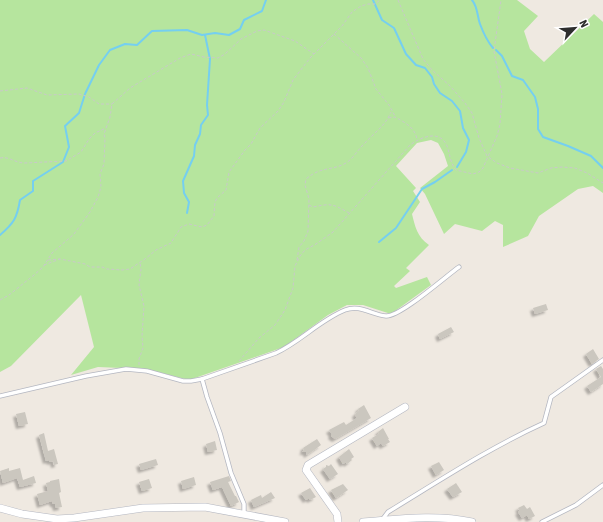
<svg xmlns="http://www.w3.org/2000/svg" width="603" height="522" viewBox="0 0 603 522" font-family="'Asap Condensed',sans-serif">
<style>
.green{fill:#b6e59e}
.lines{fill:none;stroke-linecap:round;stroke-linejoin:round}
.stream{stroke:#75cff0;stroke-width:2}
.building{fill:#cbc7bf;filter:url(#shadow)}
.service-casing{stroke:#b4b7c1;stroke-width:5}
.minor-casing{stroke:#b4b7c1;stroke-width:8}
.path{stroke:#c9c9c9;stroke-width:1;stroke-dasharray:3 2;stroke-linecap:butt}
.service{stroke:#fff;stroke-width:3.5}
.minor{stroke:#fff;stroke-width:7}
</style>
<defs>
<filter id="shadow"><feDropShadow dx="-3" dy="3" stdDeviation="1" flood-color="#0004"/></filter>
</defs>
<rect width="100%" height="100%" fill="#efe9e1"/>
<path class="green" d="M0,0H517L538,16L524,31L530,49L544,62L594,14L603,22V193L593,186L578,189L539,216L528,236L503,247V225L495,221L482,231L455,224L444,234L425,194L420,188L448,166L444,154L438,143L431,140L417,143L396,166L416,188L413,191L420,202L412,214C415,226 417,237 429,245L406,268L410,271L394,286L396,288L427,277L431,285L391,314L363,305H347L328,315L284,347L189,380L146,369L98,367L71,375L94,347L81,295L11,366L0,372Z"/>
<g class="lines">
<g class="stream">
<path d="M373,0L382,20L394,28L406,54L416,65L425,68L432,77L434,84L440,93L452,101L460,111L463,128L469,140L466,152L457,167"/>
<path d="M472,0C478,7 477,16 480,24C483,32 487,41 493,48"/>
<path d="M496,50L502,56L512,76L523,80L535,97L538,109V129L543,137L568,146L591,156L603,168"/>
<path d="M187,213L189,202L184,193L183,181L194,156L195,145L200,134L201,125L208,115L207,105L210,59L205,35"/>
<path d="M0,235C14,223 17,218 20,200L33,191V181L63,162L69,147L65,126L79,113L85,94L99,65L110,50L125,44L137,45L152,31L187,30L202,35L215,33L229,35L240,29L244,20L262,11L266,0"/>
<path d="M379,242L396,228L422,189L435,182L452,170"/>
</g>
</g>
<g class="building">
<path d="M546,304L548,310L535,314L533,308Z"/>
<path d="M451,327L454,332L440,339L438,334Z"/>
<path d="M593,349L599,359L592,364L586,354Z"/>
<path d="M601,366L603,369V384L591,392L587,386L601,377L596,369Z"/>
<path d="M364,405L371,418L335,439L331,436L332,434L329,430L344,422L346,425L357,418L355,415L356,413L359,411L358,409Z"/>
<path d="M25,412L28,424L19,426L16,414Z"/>
<path d="M383,428L389,439H388L390,442L383,446L381,443L377,446L372,438L379,434L378,432Z"/>
<path d="M44,433L48,451L54,449L58,464L54,465L53,461L50,462L49,460L46,461L39,435Z"/>
<path d="M317,439L321,445L307,455L306,452H302L304,450L303,448Z"/>
<path d="M215,441L217,450L208,452L206,444Z"/>
<path d="M349,449L354,457L351,459L352,460L347,464L346,462L343,464L339,457Z"/>
<path d="M156,459L158,465L141,470L139,464Z"/>
<path d="M439,462L444,470L436,475L431,466Z"/>
<path d="M331,464L338,474L330,479L323,469L326,467V465L329,466Z"/>
<path d="M9,468V471L20,468L23,480L34,476L36,483L20,487L17,478L3,483L0,471Z"/>
<path d="M229,476L231,481L228,482L235,496H236L239,502L231,506L222,487L213,490L210,482Z"/>
<path d="M194,477L196,485L183,489L181,481Z"/>
<path d="M59,479L61,492L59,493L62,507L56,508L55,504H53L52,501L40,505L37,494L48,491L46,483L50,482V481Z"/>
<path d="M149,479L152,488L142,491L139,482Z"/>
<path d="M456,483L462,492L453,497L447,489Z"/>
<path d="M343,484L348,490L336,498L331,490Z"/>
<path d="M310,488L316,497L310,500L309,498L306,500L301,493Z"/>
<path d="M271,492L275,498L254,507L251,500L261,495L262,498Z"/>
<path d="M524,505L527,509L530,507L535,516L529,519L527,515L522,518L518,512L520,511L518,508Z"/>
</g>
<g class="lines">
<g class="service-casing">
<g id="service">
<path d="M0,396L86,376L126,369L147,371L183,381H191L202,379"/>
<path d="M244,514V504L231,473L220,433L207,397L202,379L276,353C300,342 320,320 345,310C360,304 372,315 386,316C400,317 446,276 459,267"/>
<path d="M382,520L388,512C439,481 489,448 544,423L551,397L603,360"/>
<path d="M542,522L576,505L603,485"/>
</g>
</g>
<g class="minor-casing">
<g id="minor">
<path d="M0,508L22,514L57,519L74,518L143,508L205,507L285,522"/>
<path d="M338,522L337,514L306,470L308,465L405,407"/>
<path d="M363,522C400,519 436,514 472,522"/>
</g>
</g>
<g class="path">
<path d="M398,0L423,59L432,70L450,86L465,103L472,113L479,138L487,156L497,163L510,168L538,173L551,168L562,167L575,168L587,173L603,183"/>
<path d="M334,34L361,58L368,68L376,89L389,105L395,116"/>
<path d="M0,91L27,88L47,95L79,94L89,97L99,104H112"/>
<path d="M388,118L391,112"/>
<path d="M0,158C9,156 15,163 25,163L66,161L81,152L89,139L95,133L106,128"/>
<path d="M309,205L313,207C332,203 333,204 349,213"/>
<path d="M48,260L60,259L85,264L90,267H102L107,269L122,270L130,269L145,259L156,250L171,243L181,227L189,224L202,227L207,225L214,216L215,202L217,198L226,190L229,172L245,150L251,144L260,128L278,111L284,102L293,80L310,58L342,26L352,12L361,6L368,4H375L380,0"/>
<path d="M297,260L299,247L304,241L308,231L309,199L305,185L306,179C321,166 332,171 346,163C354,158 358,149 365,143C372,135 382,128 388,118L395,117C404,122 416,128 417,140"/>
<path d="M44,265L60,259"/>
<path d="M0,300L9,295L34,275L43,267L52,253L74,234L90,212L98,197L101,187L100,174L104,164L105,138L104,134L110,117L112,104L130,88L180,58L191,54L204,57L218,58L225,54L241,39L257,31L264,30L295,41L314,54"/>
<path d="M239,361L259,338L275,325L285,310L293,288L295,266L300,256L305,250L316,244L333,232L410,145C421,137 440,129 447,146C450,154 450,163 456,170L473,174L479,172L483,168L497,136L500,124L502,94L494,51L501,0"/>
<path d="M139,365V359L143,348L142,336L144,306L139,285L141,269L140,262"/>
</g>
<use href="#service" class="service"/>
<use href="#minor" class="minor"/>
</g>
<g transform="translate(575 28) rotate(64)" stroke="#ffffff" stroke-width="3" paint-order="stroke">
<path d="M0-3L7 15L0 10L-7 15Z" fill="#2e2e2e"/>
<text y="-6" font-size="11" font-weight="bold" text-anchor="middle" fill="#2e2e2e">N</text>
</g>
</svg>
